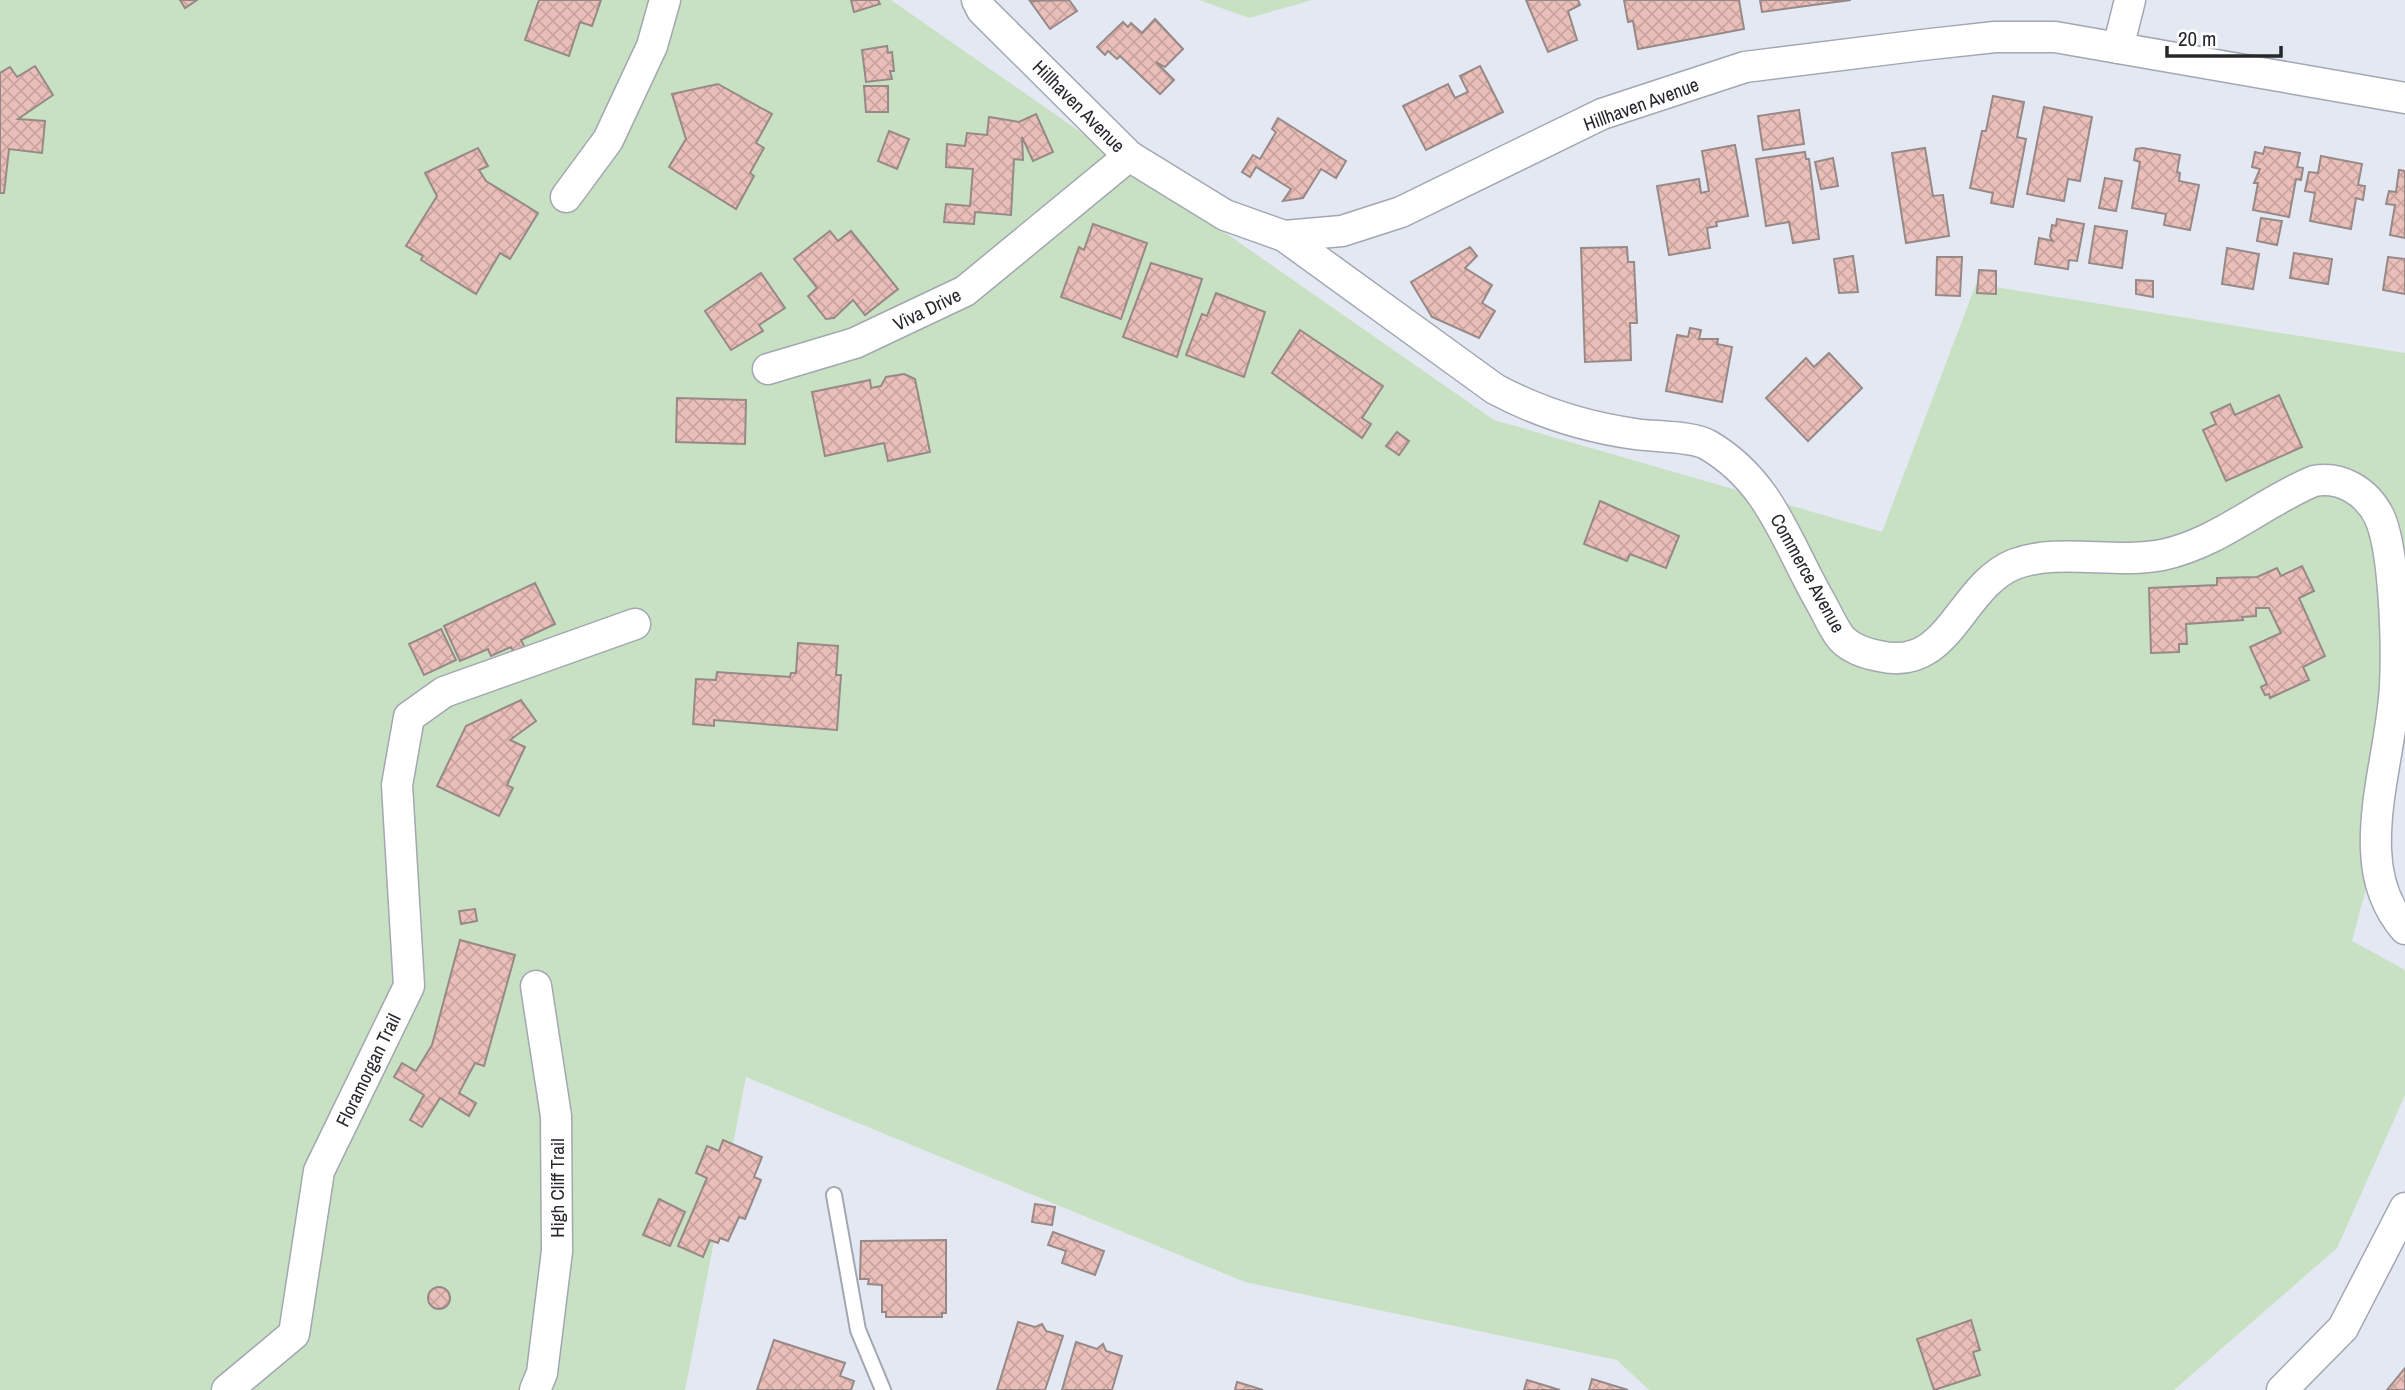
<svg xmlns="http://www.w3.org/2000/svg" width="2405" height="1390" viewBox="0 0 2405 1390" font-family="'Archivo Narrow',sans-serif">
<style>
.grass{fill:#c7e1c2}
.building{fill:url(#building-cross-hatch);stroke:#978988;stroke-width:2}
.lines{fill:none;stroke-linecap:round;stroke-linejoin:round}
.service-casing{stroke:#a2a7b2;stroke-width:18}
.minor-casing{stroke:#a2a7b2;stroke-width:33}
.service{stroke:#fff;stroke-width:14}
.minor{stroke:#fff;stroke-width:30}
.labels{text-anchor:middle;stroke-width:6;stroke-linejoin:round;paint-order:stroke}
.street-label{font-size:19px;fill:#26282c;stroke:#fff}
</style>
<defs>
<pattern id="building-cross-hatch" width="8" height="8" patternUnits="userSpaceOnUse" patternTransform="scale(1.75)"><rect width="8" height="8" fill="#ebbfb9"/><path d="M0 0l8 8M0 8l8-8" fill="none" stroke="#c9a49f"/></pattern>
</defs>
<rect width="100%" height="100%" fill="#e3e8f3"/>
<g class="grass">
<path d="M0,0H891L1494,420L1882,532L1976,284L2405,353V741L2352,941L2405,970V1095L2337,1248L2174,1390H1649L1617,1360L1245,1282L746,1077L685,1390H0Z"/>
<path d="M1199,0H1312L1249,18Z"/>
</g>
<g class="building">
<path d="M180,0H197L185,8Z"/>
<path d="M539,0H601L592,26L580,22L569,56L525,40Z"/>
<path d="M851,0H878L880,4L854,12Z"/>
<path d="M1069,0L1077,11L1050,29L1030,1Z"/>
<path d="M1526,0H1578L1580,5L1568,11L1577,40L1548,52Z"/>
<path d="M1624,0H1739L1744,29L1638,49L1633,21L1628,22Z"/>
<path d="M1760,0H1851L1762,12Z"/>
<path d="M1155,19L1183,49L1165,67L1156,62L1174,80L1160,94L1120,56L1117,59L1108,51L1105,55L1097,47L1123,22L1128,27L1131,23L1142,33Z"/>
<path d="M887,46L888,53L892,52L894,71H890L892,79L866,82L862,50Z"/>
<path d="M35,66L53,95L18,119L45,121L42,153L9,149L4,193H0V73L10,67L17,77Z"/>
<path d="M1480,66L1503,112L1426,150L1403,106L1448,84L1455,98L1468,92L1460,76Z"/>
<path d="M718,84L772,114L756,143L764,148L750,173L754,176L736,209L669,167L686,139L672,94Z"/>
<path d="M864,86H888V112H866Z"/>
<path d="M1993,96L2024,102L2017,137L2026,139L2013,207L1991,203L1993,193L1970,188L1982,131H1986Z"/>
<path d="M2044,107L2092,117L2080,181L2068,179L2064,201L2027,194Z"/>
<path d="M1799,110L1804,144L1763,150L1758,116Z"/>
<path d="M1036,114L1053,152L1033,161L1022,137L1023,160L1014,159L1011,215L975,212L974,224L944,222L946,204L970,206L973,169L946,167L947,144L965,146L967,133L987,135L989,117L1019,122Z"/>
<path d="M1278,118L1346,161L1336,178L1321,169L1303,198L1283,201L1291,189L1256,167L1250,177L1242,172L1253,155L1260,159L1276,132L1272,129Z"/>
<path d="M889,131L909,139L897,169L878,161Z"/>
<path d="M1735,145L1748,216L1716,222L1717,226L1707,228L1710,248L1669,255L1657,186L1699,179L1701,193L1709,191L1702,151Z"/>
<path d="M2265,147L2300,153L2297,167L2303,168L2301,180L2296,179L2289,217L2253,210L2258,183H2254L2260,169L2252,167L2255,152L2263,154Z"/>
<path d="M478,148L488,166L479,170L486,181L538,213L510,259L500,253L476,294L421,260L423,256L406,246L437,196L425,173Z"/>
<path d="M1925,148L1933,196L1943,195L1949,236L1906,243L1892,153Z"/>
<path d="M2143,148L2180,155L2177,172L2180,173L2179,181L2199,185L2190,230L2164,225L2166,214L2132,208L2140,162L2134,160L2136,149Z"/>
<path d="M1805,152L1806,159H1809L1819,239L1793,243L1789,222L1766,226L1756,159Z"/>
<path d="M2321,156L2362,164L2358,185L2365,186L2363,200L2356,198L2351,229L2310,221L2315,193L2305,191L2309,172L2318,173Z"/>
<path d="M1833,158L1838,186L1821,189L1815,162Z"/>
<path d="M2399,170L2405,171V238L2390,235L2395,205L2386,204L2389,191L2396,192Z"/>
<path d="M2105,178L2122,181L2116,211L2099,208Z"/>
<path d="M2261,218L2282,221L2277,245L2257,241Z"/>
<path d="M2057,219L2084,224L2077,261L2069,260L2068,269L2035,264L2039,238L2053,241L2050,237L2052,225L2056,226Z"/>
<path d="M1093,224L1147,243L1121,319L1061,297L1079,247L1084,250Z"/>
<path d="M2095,226L2127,231L2122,268L2089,263Z"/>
<path d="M830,231L838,241L851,231L898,289L865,315L853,300L834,318L826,319L808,296L817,288L794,259Z"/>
<path d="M1470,247L1477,256L1465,268L1492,285L1482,303L1495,311L1479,338L1432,317L1411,282Z"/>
<path d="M1627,247L1628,262H1634L1637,323H1630L1631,360L1585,362L1581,248Z"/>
<path d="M2227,248L2259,254L2253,289L2222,284Z"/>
<path d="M2294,253L2332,259L2328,284L2290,278Z"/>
<path d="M1853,256L1858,292L1839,293L1834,259Z"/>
<path d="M1937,257H1962L1960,296L1936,295Z"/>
<path d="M2388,257L2405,259V294L2383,290Z"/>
<path d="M1151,263L1202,279L1177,357L1123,337Z"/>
<path d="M1979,270L1996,271V294L1977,293Z"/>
<path d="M761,273L785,308L759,325L763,331L731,350L705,311Z"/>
<path d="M2136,280L2153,281V297L2136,294Z"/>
<path d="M1216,293L1265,312L1244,377L1186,355L1202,314L1207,316Z"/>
<path d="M1690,328L1701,330L1699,339H1718L1717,344L1732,347L1722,402L1666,391L1677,335L1688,337Z"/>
<path d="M1300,330L1383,386L1362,418L1371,424L1362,438L1272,373Z"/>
<path d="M1829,353L1862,388L1808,441L1766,398L1806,358L1814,367Z"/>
<path d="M904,374L915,379L930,452L888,461L884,443L825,456L812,392L870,380L871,388L881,386L886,377Z"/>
<path d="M2279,395L2302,447L2226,481L2203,430L2216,424L2211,413L2230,404L2235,415Z"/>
<path d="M677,398L746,400L745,444L676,442Z"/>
<path d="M1397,432L1409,441L1399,455L1386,446Z"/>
<path d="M1600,501L1679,536L1666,568L1630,554L1627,561L1584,544Z"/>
<path d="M2302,566L2314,591L2299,598L2325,656L2303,667L2309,680L2270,698L2269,694L2265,695L2261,687L2267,684L2250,647L2281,633L2269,608H2256V616L2242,617L2243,620L2186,624L2187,644H2179V652L2151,653L2149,588L2217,585V578L2257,577L2277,568L2281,576Z"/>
<path d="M535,583L555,624L521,640L526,650L515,655L511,647L491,656L488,649L460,661L444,626Z"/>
<path d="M441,629L456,660L424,675L409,644Z"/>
<path d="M798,643L838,646L836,675H841L837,730L714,720V726L693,724L696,679L716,680L717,672L790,677L791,673H796Z"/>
<path d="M521,700L536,721L510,740L525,747L507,785L513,788L499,816L437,786L466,726Z"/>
<path d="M475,909L477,921L461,924L459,911Z"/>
<path d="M460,940L515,955L484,1066L475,1063L459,1093L476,1103L469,1116L440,1098L422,1127L410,1120L424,1095L394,1077L402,1063L416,1071L432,1045Z"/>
<path d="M723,1140L762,1157L754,1177L761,1180L745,1219L739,1217L728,1241L720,1238L718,1243L710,1240L703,1257L678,1246L707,1178L696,1173L707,1146L719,1151Z"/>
<path d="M659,1199L685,1212L670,1246L643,1235Z"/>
<path d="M1035,1204L1055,1207L1052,1225L1032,1222Z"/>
<path d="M1053,1232L1104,1251L1095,1275L1062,1263L1066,1251L1048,1245Z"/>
<path d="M946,1240V1313H942V1317H886V1312H882V1285L868,1284L869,1279H860L861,1241Z"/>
<circle cx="439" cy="1298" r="11"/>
<path d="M1971,1320L1980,1350L1973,1352L1980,1375L1934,1390L1917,1339Z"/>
<path d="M1018,1322L1035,1327L1042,1324L1046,1331L1063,1336L1045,1390H997Z"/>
<path d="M774,1340L845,1363L840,1376L854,1381L851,1390H757Z"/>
<path d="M1076,1342L1097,1349L1103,1344L1106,1351L1122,1356L1112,1390H1062Z"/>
<path d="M2405,1368V1390H2387Z"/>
<path d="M1592,1379L1628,1390H1589Z"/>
<path d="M1527,1380L1560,1390H1524Z"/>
<path d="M1237,1382L1263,1390H1235Z"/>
</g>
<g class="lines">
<g class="service-casing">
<path id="service" d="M834,1195L858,1330L883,1390"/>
</g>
<g class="minor-casing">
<g id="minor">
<path d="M977,0L982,10L1129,156L1225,215L1284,236L1342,231L1401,212L1602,114L1745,67L1922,45L1995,37H2055L2405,98"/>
<path d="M2118,48L2130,0"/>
<path d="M566,197L608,140L652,46L665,0"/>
<path d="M1284,236L1495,389C1540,413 1585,427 1635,434C1654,437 1693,436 1708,445C1771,482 1786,542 1820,601C1827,613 1833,628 1841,638C1850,648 1866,654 1879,656C1950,673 1959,586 2015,564C2058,548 2116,564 2162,555C2219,543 2261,503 2314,481C2341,476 2366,491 2379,516C2395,550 2397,647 2395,686C2392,741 2374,795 2376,850C2377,879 2386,907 2405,929"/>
<path d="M768,369L855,343L965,291L1129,156"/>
<path d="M227,1390L294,1334L319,1171L409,986L397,785L409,717L444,692L635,624"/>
<path d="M535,1390L542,1373L557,1251L556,1116L536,986"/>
<path d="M2282,1390L2343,1328L2405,1208"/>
</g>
</g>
<use href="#service" class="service"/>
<use href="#minor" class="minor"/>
</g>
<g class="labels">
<g class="street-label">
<text transform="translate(1641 104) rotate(-20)" y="7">Hillhaven Avenue</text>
<text transform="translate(1079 106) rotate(45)" y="7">Hillhaven Avenue</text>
<text transform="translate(927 309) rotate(-26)" y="7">Viva Drive</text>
<text transform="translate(1808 573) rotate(61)" y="7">Commerce Avenue</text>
<text transform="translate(368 1070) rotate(-64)" y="7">Floramorgan Trail</text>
<text transform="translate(557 1188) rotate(-90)" y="7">High Cliff Trail</text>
</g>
</g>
<path d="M2167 46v10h114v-10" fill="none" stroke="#26282c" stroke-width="3.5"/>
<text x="2178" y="46" font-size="21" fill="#26282c" stroke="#ffffff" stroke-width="5" paint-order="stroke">20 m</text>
</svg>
